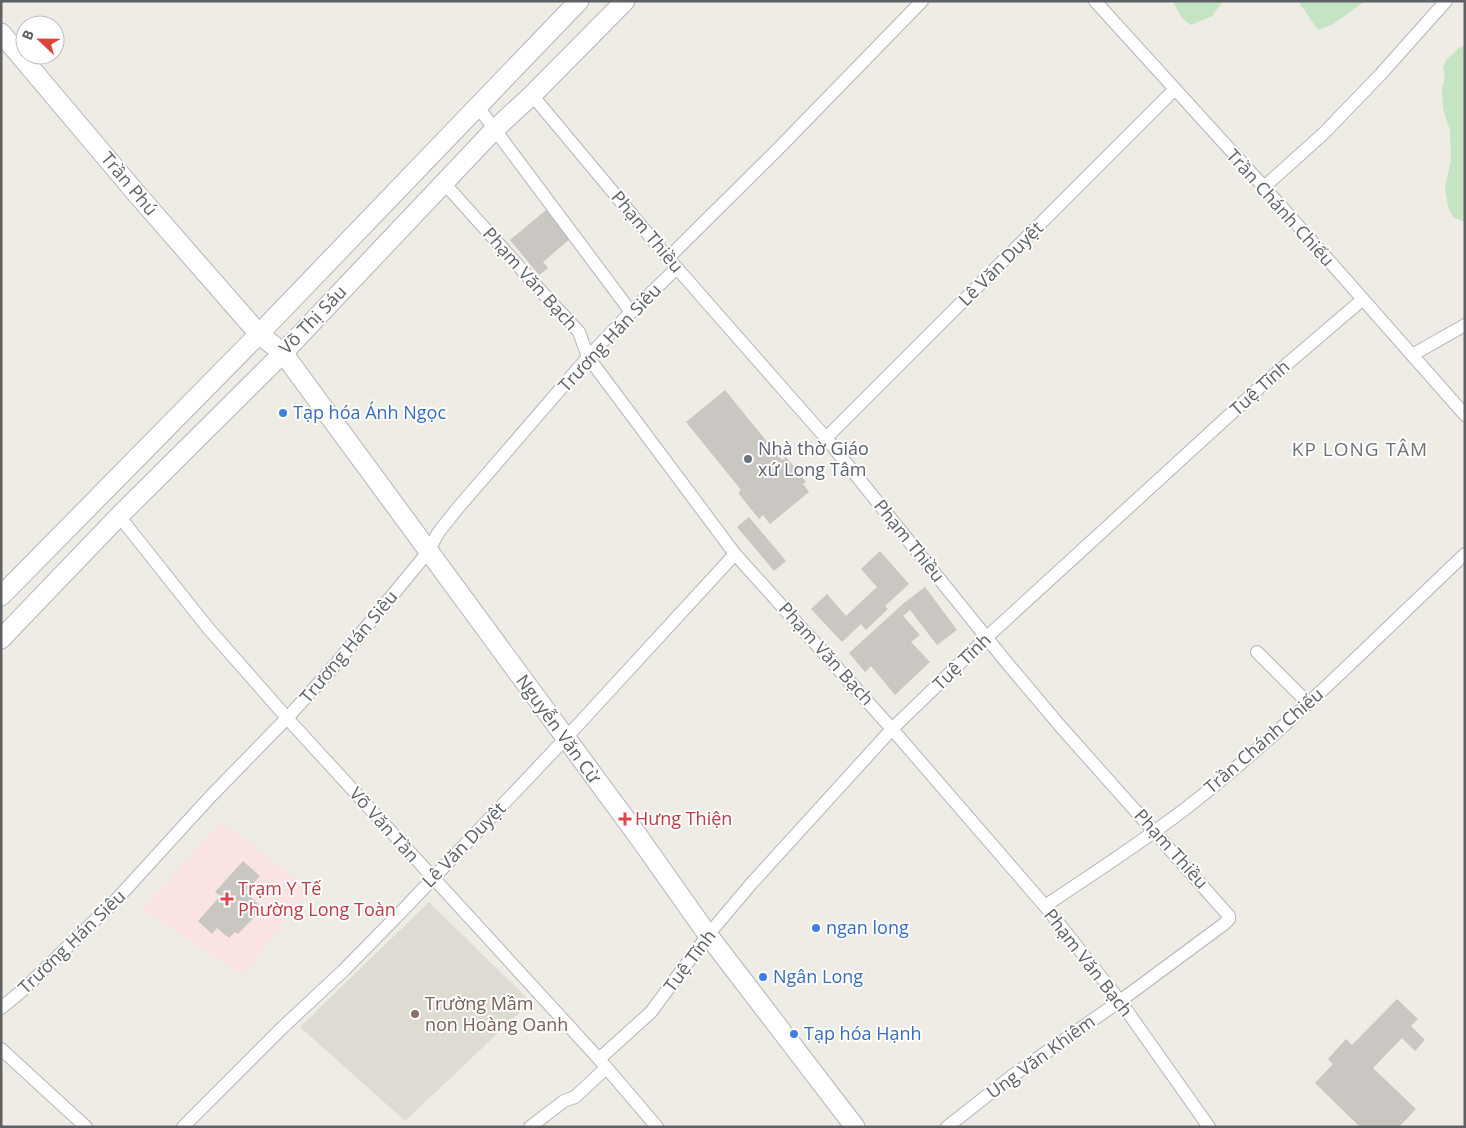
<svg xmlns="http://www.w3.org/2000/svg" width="1466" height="1128" viewBox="0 0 1466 1128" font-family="'Open Sans',sans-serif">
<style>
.education{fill:#dedbd3}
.medical{fill:#fae4e2}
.green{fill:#c4e4c3}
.building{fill:#cac7c2}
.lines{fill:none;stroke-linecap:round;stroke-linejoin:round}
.street-casing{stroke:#b2b5b9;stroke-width:14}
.secondary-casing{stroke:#b1b4b9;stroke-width:21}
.street{stroke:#fff;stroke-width:12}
.secondary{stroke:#fff;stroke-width:19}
.shop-dot{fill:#3f7fe0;stroke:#fff;stroke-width:2}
.worship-dot{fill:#6b7280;stroke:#fff;stroke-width:2}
.health-dot{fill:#e0444e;stroke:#fff;stroke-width:2}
.education-dot{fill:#8d6e63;stroke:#fff;stroke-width:2}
.labels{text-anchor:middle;stroke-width:4;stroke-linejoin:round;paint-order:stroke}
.street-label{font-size:18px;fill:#5d6064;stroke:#fff}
.shop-label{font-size:18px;fill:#366cbe;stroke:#fff;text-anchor:start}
.worship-label{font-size:18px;fill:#5b616d;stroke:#fff;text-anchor:start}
.health-label{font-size:18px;fill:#be3a42;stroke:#fff;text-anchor:start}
.education-label{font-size:18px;fill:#785e54;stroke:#fff;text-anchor:start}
.neighbourhood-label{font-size:19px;letter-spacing:1px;fill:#6e7276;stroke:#fff}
</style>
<rect width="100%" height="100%" fill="#eeece5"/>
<path class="education" d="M429,902L531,1002L405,1121L300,1027Z"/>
<path class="medical" d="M221,821L309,889L243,975L143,909Z"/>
<g class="green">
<path d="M1172,1H1223L1212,16L1191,25L1183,19Z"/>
<path d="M1298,1H1365L1333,24L1318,30Z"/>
<path d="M1465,46V222H1464L1453,217L1448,207L1445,188L1451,160L1450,130L1443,109L1442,88L1445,77L1443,67L1446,60L1460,47Z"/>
</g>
<g class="building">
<path d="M546,210L570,239L543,262L548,268L539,275L510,240Z"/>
<path d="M725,390L782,460L786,457L806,482L803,484L809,492L770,524L763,515L759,519L738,493L741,490L686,422Z"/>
<path d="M749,517L786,561L774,571L737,527Z"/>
<path d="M880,551L909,584L885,606L888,609L866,630L861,624L842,642L811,609L827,594L846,616L877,587L861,569Z"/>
<path d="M925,587L957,630L937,645L910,610L903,616L920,635L911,642L930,662L895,695L871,666L865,672L849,653L904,603Z"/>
<path d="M243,861L260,876L245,892L263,908L238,934L235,932L229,938L217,928L212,934L198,921L220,896L215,892Z"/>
<path d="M1397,999L1418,1019L1411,1026L1425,1040L1415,1051L1402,1038L1373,1068L1416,1109L1399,1127H1360L1315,1083L1333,1064L1328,1059L1346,1039L1352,1045Z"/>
</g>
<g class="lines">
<g class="street-casing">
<g id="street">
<path d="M1095,1L1264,187L1465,415"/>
<path d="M532,95L668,258L826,438L1007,663L1061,727L1229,916V919L1224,924L1120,1001L1012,1076L947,1127"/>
<path d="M478,107L631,312"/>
<path d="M444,183L550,301L579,332L588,357L735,554L892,729L1045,906L1120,1001L1209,1127"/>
<path d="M1264,187L1323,134L1380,75L1446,1"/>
<path d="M668,258L778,149L922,1"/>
<path d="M1412,355L1465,325"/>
<path d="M826,438L1175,89"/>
<path d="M119,516L208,628L287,718L599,1059L657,1127"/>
<path d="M1257,652L1308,703"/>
<path d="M1045,906C1095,872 1146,840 1194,802C1290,726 1376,638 1465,554"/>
<path d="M1,1008L23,990L116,900L210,797L287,718L330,671L428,552L438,533L457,509L588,357L631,312L677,268"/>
<path d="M1,1049L86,1127"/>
<path d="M599,1059L651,1012L708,935L751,884L892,729L987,637L1259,388L1362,300"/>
<path d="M183,1127L283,1027L344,970L403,910L565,739L735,554"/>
<path d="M530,1127L564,1101L575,1097L606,1068"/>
</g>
</g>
<g class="secondary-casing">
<g id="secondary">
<path d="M1,33L136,193L259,334L283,353L638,836L708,935L855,1127"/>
<path d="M1,596L259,334L579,1"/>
<path d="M1,639L119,516L283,353L494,130L532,95L625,1"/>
</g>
</g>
<use href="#street" class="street"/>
<use href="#secondary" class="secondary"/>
</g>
<g class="shop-dot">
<circle cx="283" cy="413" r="5"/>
<circle cx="816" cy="928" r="5"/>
<circle cx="763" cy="977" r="5"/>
<circle cx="794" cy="1034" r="5"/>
</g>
<circle class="worship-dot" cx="748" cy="459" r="5"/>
<g class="health-dot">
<path d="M622.5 811.5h5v5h5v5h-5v5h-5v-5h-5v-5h5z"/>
<path d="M224.5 891.5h5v5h5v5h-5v5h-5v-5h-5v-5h5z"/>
</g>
<circle class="education-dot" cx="415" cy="1014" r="5"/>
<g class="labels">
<g class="street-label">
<text transform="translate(129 184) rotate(50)" y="6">Trần Phú</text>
<text transform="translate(1280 208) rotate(48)" y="6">Trần Chánh Chiếu</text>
<text transform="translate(647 232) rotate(50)" y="6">Phạm Thiều</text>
<text transform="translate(1001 264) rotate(-45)" y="6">Lê Văn Duyệt</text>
<text transform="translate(530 279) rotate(48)" y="6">Phạm Văn Bạch</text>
<text transform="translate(313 320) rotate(-46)" y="6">Võ Thị Sáu</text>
<text transform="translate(610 338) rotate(-47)" y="6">Trương Hán Siêu</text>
<text transform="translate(1260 388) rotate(-42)" y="6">Tuệ Tĩnh</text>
<text transform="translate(909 541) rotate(51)" y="6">Phạm Thiều</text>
<text transform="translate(349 647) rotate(-50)" y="6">Trương Hán Siêu</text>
<text transform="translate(826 654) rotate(48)" y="6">Phạm Văn Bạch</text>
<text transform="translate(962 662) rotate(-44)" y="6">Tuệ Tĩnh</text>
<text transform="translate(558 729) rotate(54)" y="6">Nguyễn Văn Cừ</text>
<text transform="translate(1264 741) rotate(-41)" y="6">Trần Chánh Chiếu</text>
<text transform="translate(384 825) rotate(48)" y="6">Võ Văn Tần</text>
<text transform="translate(464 845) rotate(-46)" y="6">Lê Văn Duyệt</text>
<text transform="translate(1171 849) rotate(48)" y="6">Phạm Thiều</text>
<text transform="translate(72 942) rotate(-44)" y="6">Trương Hán Siêu</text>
<text transform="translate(690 961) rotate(-53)" y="6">Tuệ Tĩnh</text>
<text transform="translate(1088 963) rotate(52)" y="6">Phạm Văn Bạch</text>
<text transform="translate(1041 1057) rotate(-36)" y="6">Ung Văn Khiêm</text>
</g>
<g class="shop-label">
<text x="293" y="419">Tạp hóa Ánh Ngọc</text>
<text x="826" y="934">ngan long</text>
<text x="773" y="983">Ngân Long</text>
<text x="804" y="1040">Tạp hóa Hạnh</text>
</g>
<g class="worship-label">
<text x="758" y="455">Nhà thờ Giáo<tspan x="758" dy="21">xứ Long Tâm</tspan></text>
</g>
<g class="health-label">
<text x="635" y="825">Hưng Thiện</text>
<text x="238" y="895">Trạm Y Tế<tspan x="238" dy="21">Phường Long Toàn</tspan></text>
</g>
<g class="education-label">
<text x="425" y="1010">Trường Mầm<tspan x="425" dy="21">non Hoàng Oanh</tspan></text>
</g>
<g class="neighbourhood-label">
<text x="1360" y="456">KP LONG TÂM</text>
</g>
</g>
<rect width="1466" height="1128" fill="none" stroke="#5d6064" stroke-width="5"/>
<g transform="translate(40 40) rotate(292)"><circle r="24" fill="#ffffff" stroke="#bebfc1"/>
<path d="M0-4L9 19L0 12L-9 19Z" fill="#de433b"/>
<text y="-8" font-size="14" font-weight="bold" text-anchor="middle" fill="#5d6064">B</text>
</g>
</svg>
